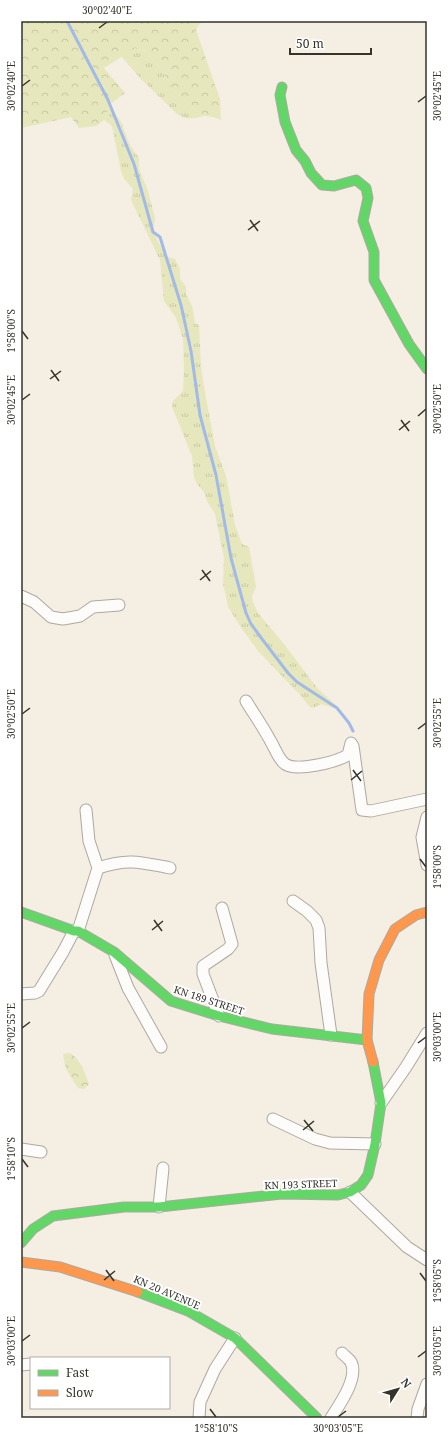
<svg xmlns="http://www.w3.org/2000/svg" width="448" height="1439" viewBox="0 0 448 1439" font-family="'Noto Serif',serif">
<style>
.grass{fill:url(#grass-tufts)}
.forest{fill:url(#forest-crowns)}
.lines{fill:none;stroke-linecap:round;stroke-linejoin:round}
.stream{stroke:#a2bae6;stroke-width:3}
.street-casing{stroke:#aea9a0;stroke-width:13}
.fast-casing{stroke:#aea9a0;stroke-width:11}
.slow-casing{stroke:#aea9a0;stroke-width:11}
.street{stroke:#fdfcfb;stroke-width:11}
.fast{stroke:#63d668;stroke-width:9}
.slow{stroke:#ff974d;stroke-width:9}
.ticks{fill:none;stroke:#36332b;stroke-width:1.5}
.labels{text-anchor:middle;stroke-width:4;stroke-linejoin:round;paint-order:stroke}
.street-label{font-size:10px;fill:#36332b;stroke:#fff}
.neatline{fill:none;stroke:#36332b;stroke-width:1.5}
.ticks-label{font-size:10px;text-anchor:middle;fill:#36332b}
</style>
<defs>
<pattern id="grass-tufts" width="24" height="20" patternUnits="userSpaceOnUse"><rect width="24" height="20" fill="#e7e7be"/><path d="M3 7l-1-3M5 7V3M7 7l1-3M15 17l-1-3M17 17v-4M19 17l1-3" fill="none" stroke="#c7c7a3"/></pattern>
<pattern id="forest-crowns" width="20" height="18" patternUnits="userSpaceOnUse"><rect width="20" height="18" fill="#e7e7be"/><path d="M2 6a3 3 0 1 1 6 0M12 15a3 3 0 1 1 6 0" fill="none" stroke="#c7c7a3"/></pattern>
</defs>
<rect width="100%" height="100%" fill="#f4eee3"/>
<g class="grass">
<path d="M134,48L145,51L162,70L173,90L204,116C193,119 187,120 177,114L140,78L121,56Z"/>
<path d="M109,105L121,122L130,145L139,158V169L148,191L155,218L153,232L166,256L175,259L180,269V279L186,286V294L192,306L195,323L199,325L201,367L206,398L215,446L226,476L235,525L242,544L249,547L256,587L252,596L253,602L258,613L284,644L317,688L337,706L334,708L321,704L313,708L310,707L301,696L258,651L240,626L228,607L223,583L224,558L215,514L207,501L205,494L196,482L194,477L192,456L172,407L173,401L183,391L184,368L183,339L176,318L164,301L160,260L131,200L133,189L124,179L121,171L112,126L104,120Z"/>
</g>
<g class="forest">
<path d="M21,21H202L196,30L220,99L221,120L214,117L204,116L173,90L162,70L145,51L135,48L104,68L125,93L109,105L104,120L96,126L79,128L71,117L21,128Z"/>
<path d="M69,1053C79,1056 86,1075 89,1084L84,1089L78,1088L66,1069L63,1054Z"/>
</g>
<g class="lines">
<path class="stream" d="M67,21L108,100L134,164L153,232L160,237L181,305L191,351L200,415L216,475L231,558L246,613L251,624L262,639L288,673L297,682L337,708L349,723L353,731"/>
<g class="street-casing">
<g id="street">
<path d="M21,596L34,602L51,617L63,619L80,616L93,607L119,605"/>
<path d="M246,701C254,714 263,727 270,740C275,748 278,759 285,764C297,772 336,762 348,755L351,743L353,746L362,810L371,811L427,799"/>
<path d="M427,817L422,837L427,865"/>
<path d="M98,868C128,858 140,862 170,868"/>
<path d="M293,901L307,911L316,920L319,928L321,963L331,1035"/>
<path d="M78,931L98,868L89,841L86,810"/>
<path d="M115,955L128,988L161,1047"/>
<path d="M21,994L35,993L39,991L63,952L74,931"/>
<path d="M219,1016L203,974V966L228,949L232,944L222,908"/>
<path d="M381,1103L406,1067L427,1033"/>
<path d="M273,1119L315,1139L330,1143L375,1144"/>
<path d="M21,1149L41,1152"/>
<path d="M350,1192L407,1247L427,1260"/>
<path d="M159,1207L163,1168"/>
<path d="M21,1365L31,1364"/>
<path d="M199,1418L200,1402L215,1369L235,1338"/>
<path d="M331,1418C339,1405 359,1378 351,1362C349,1359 345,1356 342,1353"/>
<path d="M417,1418L418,1409L427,1384"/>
</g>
</g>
<g class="fast-casing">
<g id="fast">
<path d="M282,87L280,95L285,122L296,150L305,161L311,173L322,185L334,186L356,180L366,188L368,198L363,221L374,252V280L409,344L427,369"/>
<path d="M21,912L74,931H78L114,952L171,1001L219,1016L272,1029L367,1040"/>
<path d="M21,1243L33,1229L53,1216L124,1207H159L282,1194L338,1195L350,1192L361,1185L368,1175L375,1144L381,1103L373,1062"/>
<path d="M138,1292L188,1311L235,1338L317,1418"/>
</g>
</g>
<g class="slow-casing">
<g id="slow">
<path d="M373,1062L367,1040L369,994L379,960L395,929L416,915L427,912"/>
<path d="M21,1262L60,1267L138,1292"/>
</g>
</g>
<use href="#street" class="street"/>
<use href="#fast" class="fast"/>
<use href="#slow" class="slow"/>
</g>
<path class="ticks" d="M99,28L107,22M22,86L30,80M418,102L426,96M250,220L258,231M248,230L260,221M22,331L28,339M51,370L59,381M50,379L61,371M22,400L30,394M418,416L426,409M401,420L409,431M399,430L410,421M202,570L210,581M200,580L211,571M22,714L30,708M418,729L426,723M353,770L361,781M351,780L362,771M420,859L426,867M154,920L162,931M152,930L163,921M22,1028L30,1022M418,1043L426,1037M304,1120L313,1131M303,1130L314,1121M22,1159L28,1167M106,1270L114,1281M420,1273L426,1281M104,1280L115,1271M22,1341L30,1335M418,1357L426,1351M210,1409L216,1417M338,1417L346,1411"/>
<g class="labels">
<g class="street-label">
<text transform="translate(209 1000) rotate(18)" y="4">KN 189 STREET</text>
<text transform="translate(301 1184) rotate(-2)" y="4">KN 193 STREET</text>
<text transform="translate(167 1292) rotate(23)" y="4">KN 20 AVENUE</text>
</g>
</g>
<rect width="448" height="1439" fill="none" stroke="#ffffff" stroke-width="44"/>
<rect x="30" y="1357" width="140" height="52" fill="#ffffff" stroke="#afadaa"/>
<rect x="38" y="1370" width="20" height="6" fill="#63d668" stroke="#afadaa"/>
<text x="66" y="1377" font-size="12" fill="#36332b">Fast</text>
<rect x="38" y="1390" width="20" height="6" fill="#ff974d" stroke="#afadaa"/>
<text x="66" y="1397" font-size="12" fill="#36332b">Slow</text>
<g transform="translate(398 1389) rotate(53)" stroke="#ffffff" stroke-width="3" paint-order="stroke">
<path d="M0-3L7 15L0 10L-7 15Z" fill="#36332b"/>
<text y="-6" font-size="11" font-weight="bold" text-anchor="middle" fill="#36332b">N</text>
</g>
<path d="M290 48v6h81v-6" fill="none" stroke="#36332b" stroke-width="2"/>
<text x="296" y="48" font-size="12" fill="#36332b" stroke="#ffffff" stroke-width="3" paint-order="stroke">50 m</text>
<rect x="22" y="22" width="404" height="1395" class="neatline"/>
<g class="ticks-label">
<text x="107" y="14">30°02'40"E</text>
<text transform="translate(11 86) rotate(-90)" y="4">30°02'40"E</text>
<text transform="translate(437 96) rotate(-90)" y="4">30°02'45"E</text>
<text transform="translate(11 331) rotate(-90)" y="4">1°58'00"S</text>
<text transform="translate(11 400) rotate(-90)" y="4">30°02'45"E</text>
<text transform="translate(437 409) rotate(-90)" y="4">30°02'50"E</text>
<text transform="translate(11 714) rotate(-90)" y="4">30°02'50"E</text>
<text transform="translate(437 723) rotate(-90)" y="4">30°02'55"E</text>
<text transform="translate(437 867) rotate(-90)" y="4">1°58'00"S</text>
<text transform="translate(11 1028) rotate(-90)" y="4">30°02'55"E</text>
<text transform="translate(437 1037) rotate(-90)" y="4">30°03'00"E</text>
<text transform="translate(11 1159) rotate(-90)" y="4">1°58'10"S</text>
<text transform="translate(437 1281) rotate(-90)" y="4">1°58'05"S</text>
<text transform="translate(11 1341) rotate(-90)" y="4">30°03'00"E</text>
<text transform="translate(437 1351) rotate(-90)" y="4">30°03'05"E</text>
<text x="216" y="1432">1°58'10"S</text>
<text x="338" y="1432">30°03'05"E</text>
</g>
</svg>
